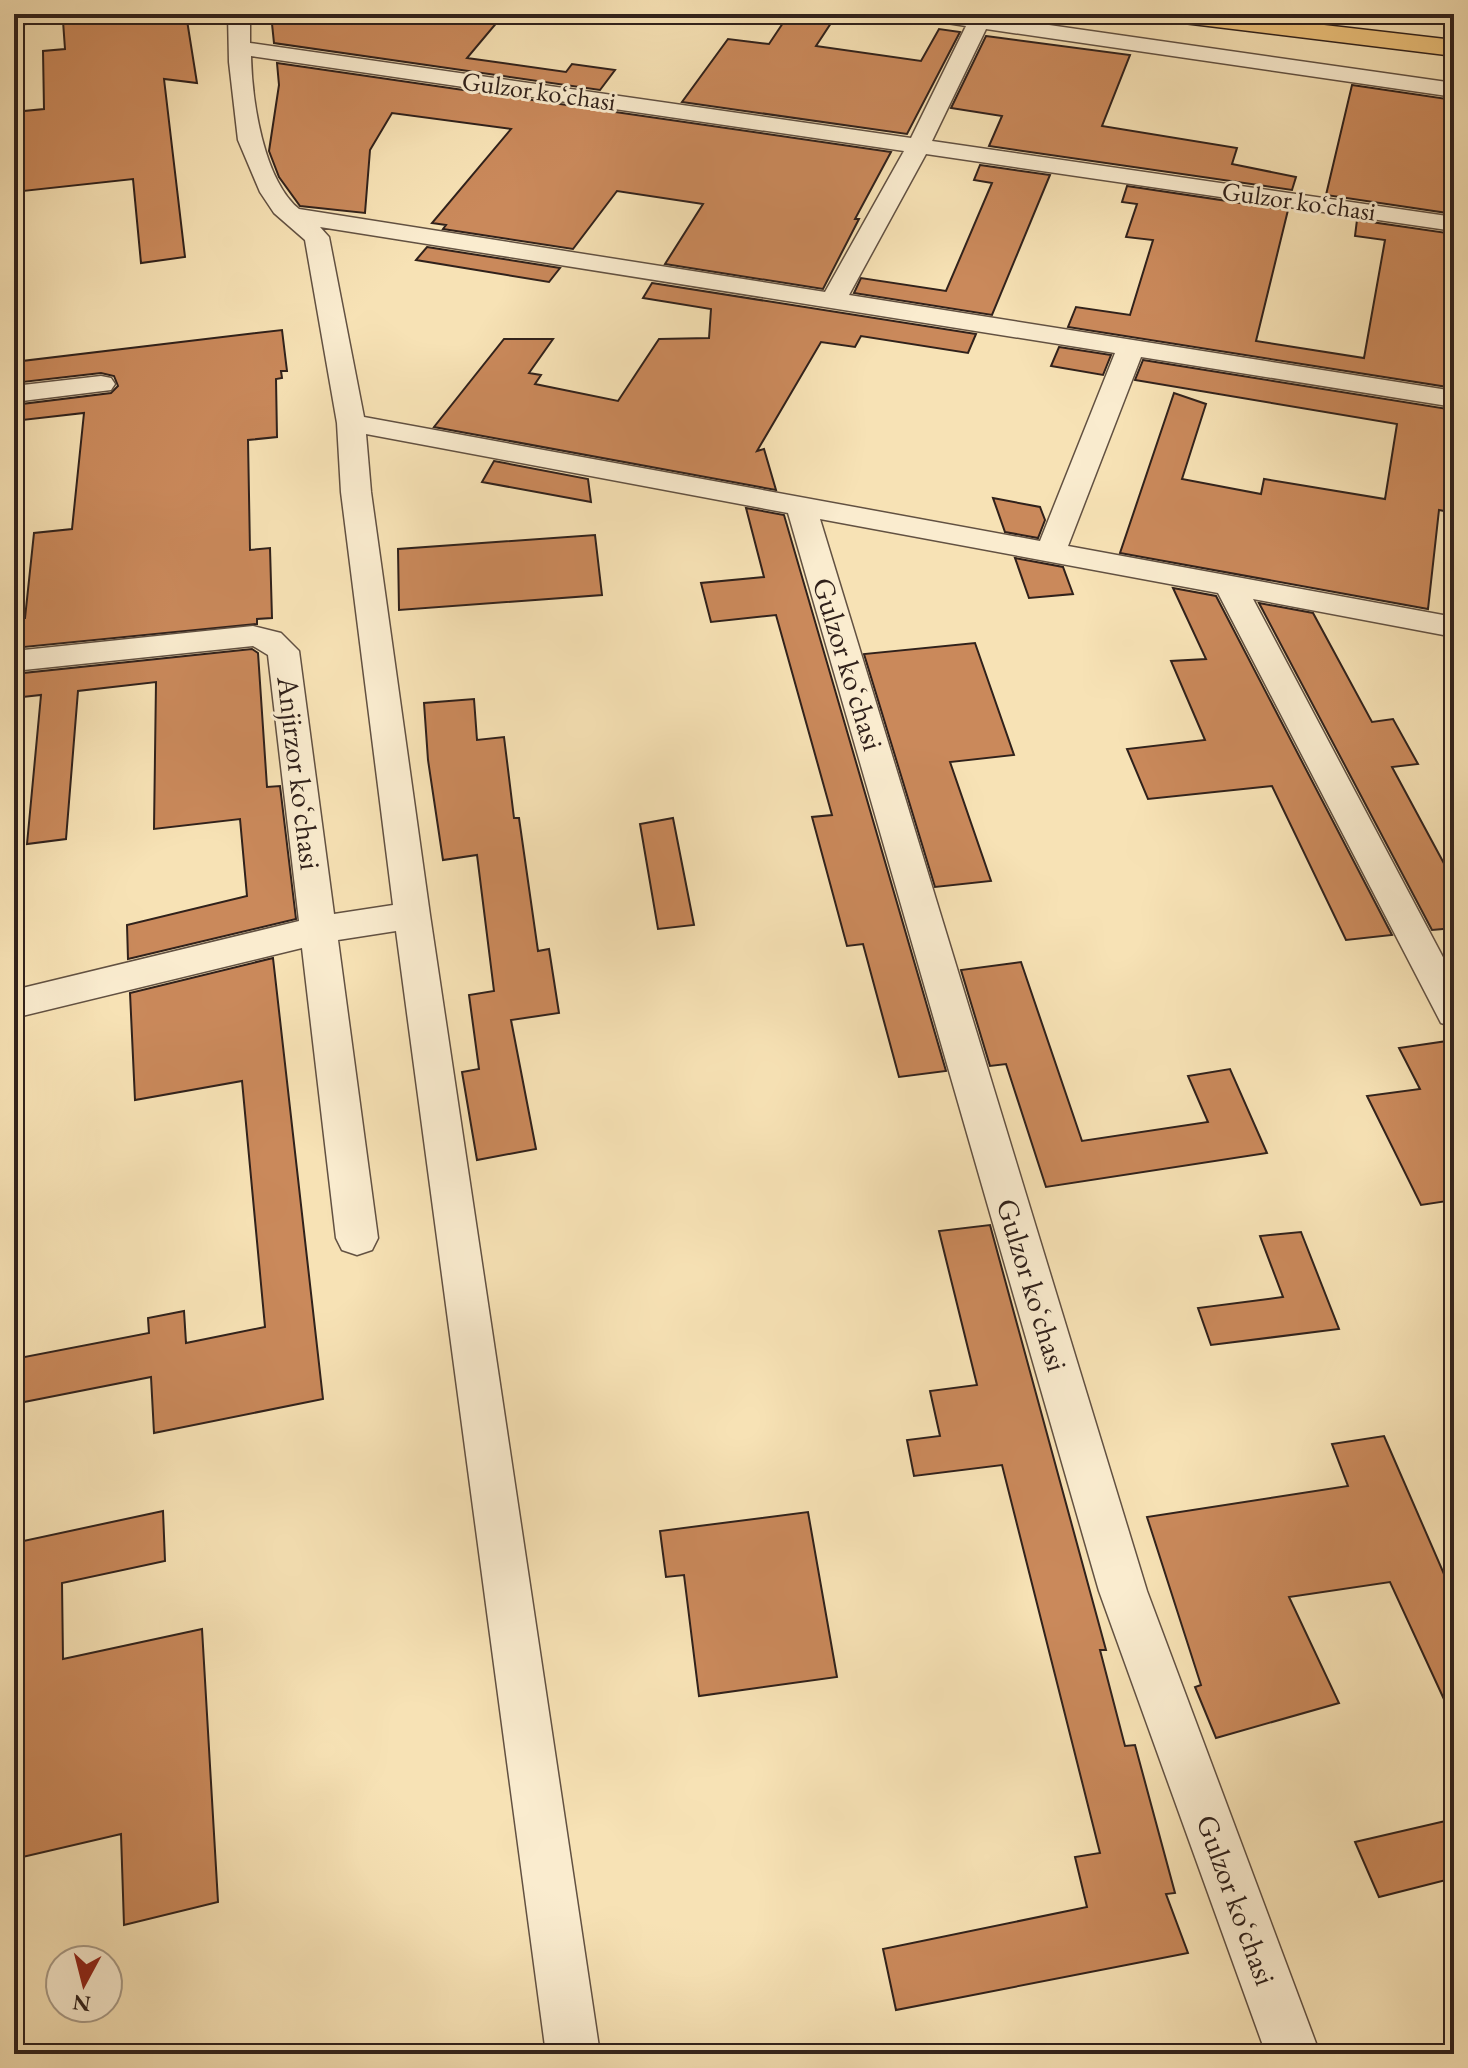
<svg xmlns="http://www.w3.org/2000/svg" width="1468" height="2068" viewBox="0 0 1468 2068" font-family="'EB Garamond',serif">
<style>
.building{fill:#ca895b;stroke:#30211b;stroke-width:2}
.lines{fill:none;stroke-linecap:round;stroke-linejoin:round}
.minor-casing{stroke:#625142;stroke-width:3}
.primary-casing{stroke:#30211b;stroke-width:3}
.minor{fill:#faeccf;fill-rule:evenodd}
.primary{fill:#ecc17a;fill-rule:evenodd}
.labels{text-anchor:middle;stroke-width:6;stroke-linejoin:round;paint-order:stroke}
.far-street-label{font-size:26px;fill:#30211b;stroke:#faeccf}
.street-label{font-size:30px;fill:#30211b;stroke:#faeccf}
</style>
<rect width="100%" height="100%" fill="#f7e2b5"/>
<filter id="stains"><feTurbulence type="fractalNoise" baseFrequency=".0025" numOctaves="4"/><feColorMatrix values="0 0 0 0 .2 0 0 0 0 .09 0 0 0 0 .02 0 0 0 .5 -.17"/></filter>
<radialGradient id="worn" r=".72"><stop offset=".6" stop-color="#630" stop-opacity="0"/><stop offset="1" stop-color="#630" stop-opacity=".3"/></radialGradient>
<g class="building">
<path d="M75,14H186L197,83L164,79L185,257L141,263L133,179L14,192V112L44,109L43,51L65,49L63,21L75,19Z"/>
<path d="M271,14H504L467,58L566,72L572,64L615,70L600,90L274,43Z"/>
<path d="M789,14H837L816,46L921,61L939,29L960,32L907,134L682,102L728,39L769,44Z"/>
<path d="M986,36L1130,55L1102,126L1237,148L1232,164L1296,177L1292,190L989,146L1002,116L951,108Z"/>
<path d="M277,63L891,152L855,219H859L823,289L665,264L703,204L617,191L573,249L443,229L446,225L432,223L511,129L392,113L370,150L365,213L300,206L279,177L269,151L279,85Z"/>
<path d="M1352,85L1454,100V214L1326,195Z"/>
<path d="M980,165L1050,175L992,315L854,293L861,278L946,291L992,183L974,180Z"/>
<path d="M1127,186L1288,210L1256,341L1364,358L1385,240L1355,236L1357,220L1454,234V388L1068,327L1076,307L1130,315L1153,240L1126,237L1137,204L1122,202Z"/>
<path d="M427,247L560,268L549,282L416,260Z"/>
<path d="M652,283L976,334L968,353L861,336L855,347L821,342L757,451L764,449L776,490L434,427L504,339H553L529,373L541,375L535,384L618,401L659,339L709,338L711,309L643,298Z"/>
<path d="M282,330L287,371H281L282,378L276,379L277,437L248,440L250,550L270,548L272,618L257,619V624L14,648V619L25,618L34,533L72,529L84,413L14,421V405L111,393L118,386L114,376L101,373L14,383V362Z"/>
<path d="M1059,347L1111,355L1103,375L1051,366Z"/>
<path d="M1143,360L1454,410V513L1439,510L1428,609L1120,553L1174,393L1206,404L1182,479L1261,494L1264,479L1385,499L1397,424L1135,380Z"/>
<path d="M494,461L588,479L591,502L482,482Z"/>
<path d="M993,498L1040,507L1045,520L1038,538L1005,532Z"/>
<path d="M746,508L784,515L946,1071L899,1077L863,944L847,946L812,817L832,815L776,615L711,622L701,583L764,577Z"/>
<path d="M595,535L602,595L399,610L398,549Z"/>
<path d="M1015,558L1063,567L1073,594L1029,598Z"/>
<path d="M1173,588L1216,596L1392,935L1346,940L1272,786L1148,799L1127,749L1205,740L1171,661L1206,659Z"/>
<path d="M1259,603L1313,613L1372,722L1393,719L1418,764L1392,767L1454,882V928L1432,930Z"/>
<path d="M975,643L1014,755L950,762L991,881L935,887L864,654Z"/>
<path d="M252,649L258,653L267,787L280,786L296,919L128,959L127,925L247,896L240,819L154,829L156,682L78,691L66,839L27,844L41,695L14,698V674Z"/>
<path d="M474,699L477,740L504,737L514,818H519L538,951L549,949L559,1013L511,1020L536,1149L477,1160L462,1072L479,1069L469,995L494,991L477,855L443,860L428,760L424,703Z"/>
<path d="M673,818L694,925L658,929L640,824Z"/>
<path d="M273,958L323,1399L154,1433L151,1377L14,1404V1359L149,1333L148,1318L184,1311L186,1343L265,1327L242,1081L135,1100L130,993Z"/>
<path d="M1021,962L1082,1141L1208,1122L1188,1076L1230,1069L1267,1153L1046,1187L1006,1064L990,1066L961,970Z"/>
<path d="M1454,1040V1200L1421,1205L1367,1096L1420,1089L1399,1048Z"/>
<path d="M990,1225L1106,1650H1100L1125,1746L1135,1745L1175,1893L1166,1894L1188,1953L896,2010L883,1949L1087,1907L1075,1857L1100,1853L1002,1465L914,1476L907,1440L940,1436L930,1391L977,1385L939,1231Z"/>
<path d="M1301,1232L1339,1329L1211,1345L1198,1308L1283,1297L1260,1236Z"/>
<path d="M1384,1436L1454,1597V1721L1390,1582L1289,1597L1339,1703L1216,1738L1195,1687L1201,1685L1147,1517L1348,1486L1332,1444Z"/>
<path d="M163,1511L165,1561L62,1583L63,1659L202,1629L218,1902L124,1925L121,1834L14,1859V1543Z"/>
<path d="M808,1512L837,1677L699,1696L684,1575L666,1577L660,1531Z"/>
<path d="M1454,1819V1878L1379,1897L1355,1842Z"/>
</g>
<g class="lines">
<g class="minor-casing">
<g id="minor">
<path d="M14,14H69L58,20L14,25Z"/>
<path d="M228,14H250V43L911,138L966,26L928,20L917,14H972L1454,83V97L986,29L932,141L1454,217V231L926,154L849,295L1454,391V407L1141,357L1068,546L1454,617V637L1253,599L1454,978V1027L1441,1023L1218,593L820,519L1147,1591L1320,2054H1266L1099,1591L788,513L366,434L371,492L430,915L600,2054H546L396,931L338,940L378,1238L372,1250L357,1255L342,1250L336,1238L302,948L14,1018V990L299,921L268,655L253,646L14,671V651L253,626L281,633L299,651L334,914L393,905L341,492L337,423L305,240L274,213L260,192L238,140L229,62ZM251,56L904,151L825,292L299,209C263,179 252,100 251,56ZM320,227L1115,353L1040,541L364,417L329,237Z"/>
<path d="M101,376L111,378L115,384L111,390L14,402V386Z"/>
</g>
</g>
<g class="primary-casing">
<path id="primary" d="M1155,14H1230L1454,40V56L1167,21L1158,19Z"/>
</g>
<use href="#minor" class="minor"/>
<use href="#primary" class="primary"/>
</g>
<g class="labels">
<g class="far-street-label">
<text transform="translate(539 91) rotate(8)" y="9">Gulzor koʻchasi</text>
<text transform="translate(1299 201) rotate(8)" y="9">Gulzor koʻchasi</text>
</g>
<g class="street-label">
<text transform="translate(848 664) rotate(73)" y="10">Gulzor koʻchasi</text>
<text transform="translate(299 773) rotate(83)" y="10">Anjirzor koʻchasi</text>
<text transform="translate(1032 1285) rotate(73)" y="10">Gulzor koʻchasi</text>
<text transform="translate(1236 1900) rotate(70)" y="10">Gulzor koʻchasi</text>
</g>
</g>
<rect width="1468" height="2068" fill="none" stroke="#f7e2b5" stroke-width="48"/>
<rect x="16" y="16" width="1436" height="2036" fill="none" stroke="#30211b" stroke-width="4"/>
<rect x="24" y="24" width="1420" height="2020" fill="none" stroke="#30211b" stroke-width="2"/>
<g transform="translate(84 1984) rotate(187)"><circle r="38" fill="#faeccf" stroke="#a99b87" stroke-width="2"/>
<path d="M0-6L14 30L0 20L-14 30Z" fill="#8f2418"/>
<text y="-12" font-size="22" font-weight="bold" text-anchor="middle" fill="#30211b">N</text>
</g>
<rect width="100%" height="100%" filter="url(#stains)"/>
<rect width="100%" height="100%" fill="url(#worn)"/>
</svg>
